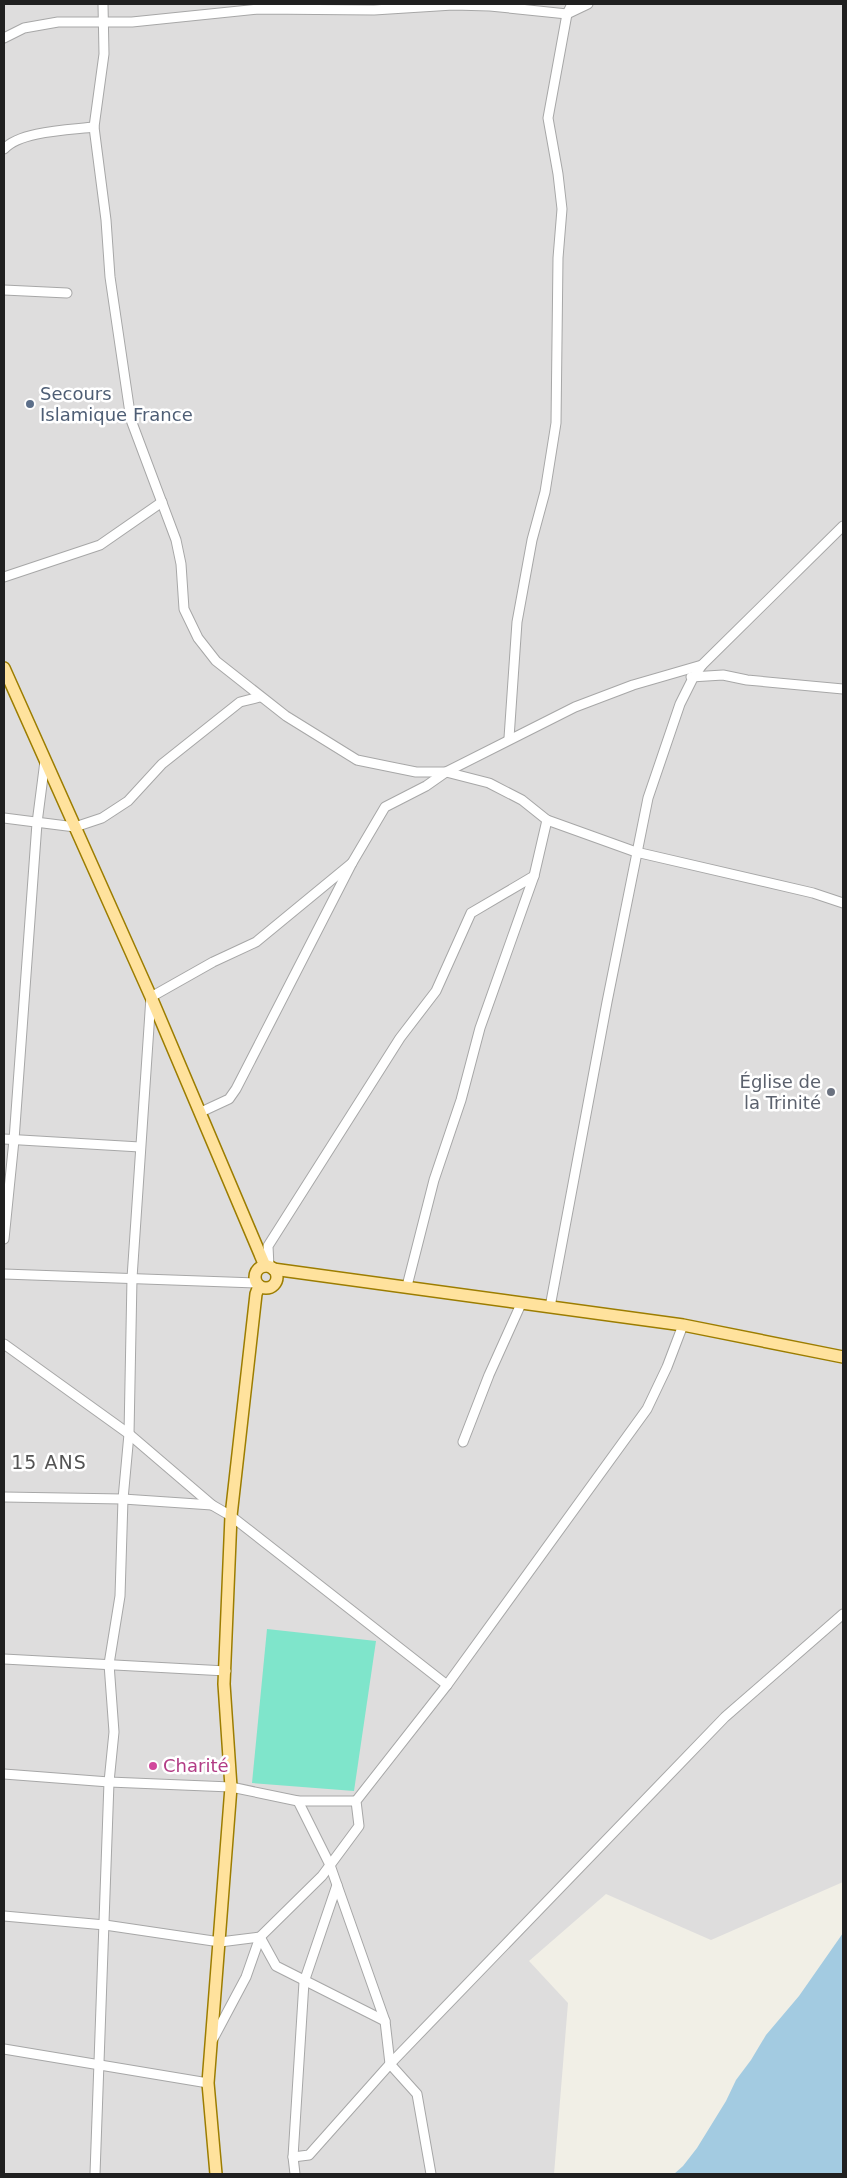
<svg xmlns="http://www.w3.org/2000/svg" width="847" height="2178" viewBox="0 0 847 2178" font-family="'DejaVu Sans',sans-serif">
<style>
.residential{fill:#dedddd}
.pitch{fill:#7fe5cb}
.water{fill:#a3cbe1}
.lines{fill:none;stroke-linecap:round;stroke-linejoin:round}
.minor-casing{stroke:#a7a7a7;stroke-width:11}
.major-casing{stroke:#9c7d00;stroke-width:14}
.minor{stroke:#fff;stroke-width:9}
.major{stroke:#ffe29d;stroke-width:11}
.service-dot{fill:#5c6f8a;stroke:#fff;stroke-width:2}
.worship-dot{fill:#6b7280;stroke:#fff;stroke-width:2}
.hotel-dot{fill:#d1479c;stroke:#fff;stroke-width:2}
.labels{text-anchor:middle;stroke-width:5;stroke-linejoin:round;paint-order:stroke}
.service-label{font-size:18px;fill:#4e5e75;stroke:#fff;text-anchor:start}
.worship-label{font-size:18px;fill:#5b616d;stroke:#fff;text-anchor:end}
.hotel-label{font-size:18px;fill:#b23c85;stroke:#fff;text-anchor:start}
.neighbourhood-label{font-size:19px;letter-spacing:1px;fill:#535353;stroke:#fff}
</style>
<rect width="100%" height="100%" fill="#f1efe6"/>
<path class="residential" d="M4,4H843V1882L711,1940L606,1894L529,1961L568,2003L554,2174H4Z"/>
<path class="pitch" d="M267,1629L376,1641L354,1791L252,1783Z"/>
<path class="water" d="M843,1933V2174H674L683,2166L697,2148L726,2101L736,2080L751,2060L766,2035L799,1996Z"/>
<g class="lines">
<g class="minor-casing">
<g id="minor">
<path d="M103,4L104,54L94,127L106,220L110,277L131,420L176,540L181,564L184,609L198,638L216,661L286,716L357,760L416,772H446L489,783L522,800L547,820L636,852L813,893L843,903"/>
<path d="M4,38L24,28L58,22H132L259,9L374,10L453,5L490,6L567,14L588,4"/>
<path d="M4,149C20,131 69,130 94,127"/>
<path d="M4,290L67,293"/>
<path d="M4,577L100,545L162,502"/>
<path d="M691,677L723,675L747,680L843,689"/>
<path d="M509,738L517,622L532,540L545,492L556,423L558,258L562,209L558,174L548,118L567,14L572,4"/>
<path d="M4,818L75,827L102,818L128,801L162,764L240,702L260,697"/>
<path d="M201,1112L229,1099L236,1089L352,863L385,807L426,786L446,772L575,707L633,685L702,665L843,526"/>
<path d="M4,1139L140,1147"/>
<path d="M4,1239L14,1140L37,823L45,761"/>
<path d="M269,1267L268,1246L400,1038L436,991L471,913L534,876"/>
<path d="M4,1274L256,1283"/>
<path d="M407,1286L434,1180L461,1100L480,1028L534,876L547,820"/>
<path d="M550,1307L607,1002L648,798L680,704L693,678L702,665"/>
<path d="M4,1344L129,1434L212,1505L231,1516L447,1685"/>
<path d="M463,1442L489,1375L521,1304"/>
<path d="M4,1497L123,1499L212,1505"/>
<path d="M4,1659L226,1671"/>
<path d="M4,1774L109,1782L231,1787L298,1801H356"/>
<path d="M298,1801L330,1865L337,1885L385,2021L390,2064L417,2094L431,2174"/>
<path d="M4,1916L105,1925L220,1942L260,1937L276,1966L385,2021"/>
<path d="M213,2039L246,1977L260,1937L322,1876L359,1826L356,1801L447,1685L647,1409L667,1367L683,1325"/>
<path d="M4,2049L208,2083"/>
<path d="M293,2157L309,2155L390,2064L725,1717L843,1614"/>
<path d="M95,2174L109,1782L114,1732L109,1664L120,1596L123,1499L129,1434L132,1278L151,997L213,962L256,942L352,863"/>
<path d="M295,2174L293,2157L304,1982L337,1885"/>
</g>
</g>
<g class="major-casing">
<g id="major">
<path d="M4,668L151,997L265,1266"/>
<circle cx="266" cy="1277" r="11"/>
<path d="M273,1269L683,1325L843,1357"/>
<path d="M216,2174L208,2083L231,1787L224,1684L231,1516L256,1294L259,1286"/>
</g>
</g>
<use href="#minor" class="minor"/>
<use href="#major" class="major"/>
</g>
<circle class="service-dot" cx="30" cy="404" r="5"/>
<circle class="worship-dot" cx="831" cy="1092" r="5"/>
<circle class="hotel-dot" cx="153" cy="1766" r="5"/>
<g class="labels">
<g class="service-label">
<text x="40" y="400">Secours<tspan x="40" dy="21">Islamique France</tspan></text>
</g>
<g class="worship-label">
<text x="821" y="1088">Église de<tspan x="821" dy="21">la Trinité</tspan></text>
</g>
<g class="hotel-label">
<text x="163" y="1772">Charité</text>
</g>
<g class="neighbourhood-label">
<text x="49" y="1469">15 ANS</text>
</g>
</g>
<rect width="847" height="2178" fill="none" stroke="#202020" stroke-width="10"/>
</svg>
